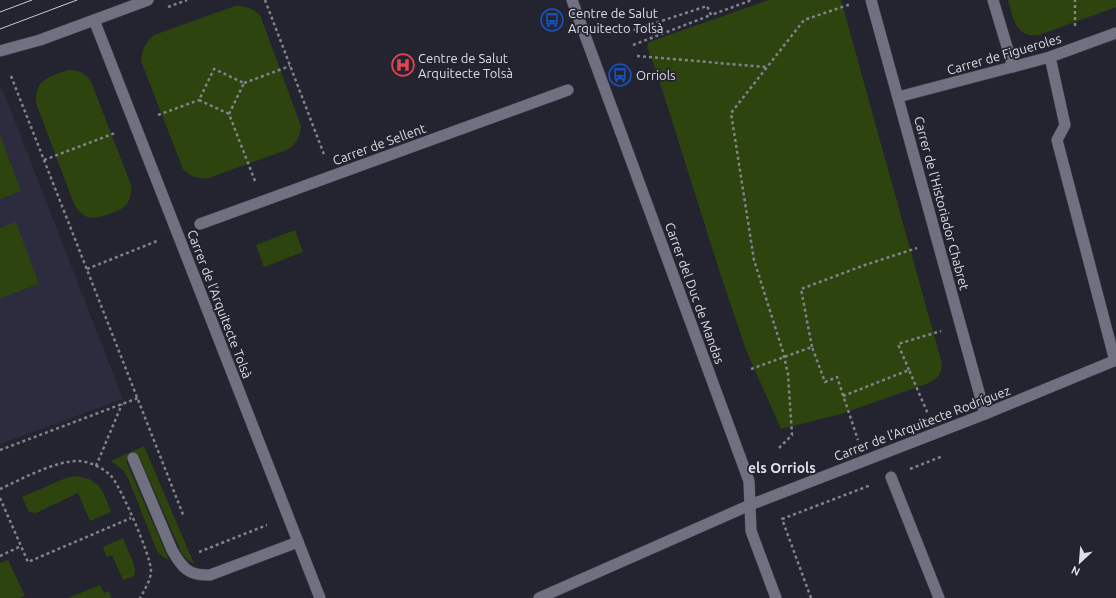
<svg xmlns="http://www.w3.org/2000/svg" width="1116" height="598" viewBox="0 0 1116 598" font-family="Ubuntu,sans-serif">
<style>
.built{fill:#2d2c3e}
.green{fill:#2e440f}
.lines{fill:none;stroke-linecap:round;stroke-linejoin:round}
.service-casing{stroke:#3f3e49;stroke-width:12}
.pedestrian-casing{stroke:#3f3e49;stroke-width:12}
.minor-casing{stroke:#3f3e49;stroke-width:12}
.path{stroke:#82828d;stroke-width:2.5;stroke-dasharray:3 3;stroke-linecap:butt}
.service{stroke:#717080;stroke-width:11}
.pedestrian{stroke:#717080;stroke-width:11}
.minor{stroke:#717080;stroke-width:11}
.tram{stroke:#cacad3;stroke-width:1}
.labels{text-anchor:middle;stroke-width:3.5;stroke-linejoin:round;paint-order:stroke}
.poi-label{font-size:13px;fill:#dddde6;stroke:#242330;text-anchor:start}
.street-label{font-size:13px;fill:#dddde6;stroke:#242330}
.neighbourhood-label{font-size:14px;font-weight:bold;fill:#dddde6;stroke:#242330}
</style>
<rect width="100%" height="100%" fill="#242330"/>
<path class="built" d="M2,88L123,399L0,444V89Z"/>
<g class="green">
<path d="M769,0H841L942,364C941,375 938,378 929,383L841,414L781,429L746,350L720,273L657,73L647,47L649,42Z"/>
<path d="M1008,0H1116V7L1039,35C1036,35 1032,36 1029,35C1014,32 1012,12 1008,0Z"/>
<path d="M235,6C246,6 252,8 260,15L301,126C300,137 297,142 289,149L209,178C197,179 191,177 183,169L141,61C142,49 145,43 154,35Z"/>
<path d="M68,70C80,70 87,74 92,84L131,185C132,203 125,209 109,214C93,220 83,220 74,204L36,103C35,79 49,77 68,70Z"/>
<path d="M0,135L21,191L0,199Z"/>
<path d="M16,222L39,284L0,298V228Z"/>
<path d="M295,230L303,252L264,267L256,245Z"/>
<path d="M144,446L194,564L188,560L182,554L139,456L126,461L169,560L163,557L157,551L128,478L123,470L111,461Z"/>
<path d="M74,476C100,478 103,491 111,512L90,521L78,493L36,513L29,512L22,497L66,478Z"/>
<path d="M123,538L133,562L135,570L134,576L123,580L112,555L107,557L103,547Z"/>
<path d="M8,560L25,596L20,598H0V563Z"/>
<path d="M100,585L104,593L109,591L111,598H68Z"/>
</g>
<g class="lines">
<g class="service-casing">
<path id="service" d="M133,458L172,550C182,568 189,576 210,575L298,542"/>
</g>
<g class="pedestrian-casing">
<g id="pedestrian">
<path d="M871,0L985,414"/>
<path d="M993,0L1013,67"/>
<path d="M1050,57L1065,125L1057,140L1115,361"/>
<path d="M898,97L1050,57L1116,33"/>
<path d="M200,224L568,90"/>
<path d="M891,477L939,598"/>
<path d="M750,505L985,414L1116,360"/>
</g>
</g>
<g class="minor-casing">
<g id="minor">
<path d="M572,0L749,481L751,531L776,598"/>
<path d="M94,20L320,598"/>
<path d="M0,51L40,40L148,0"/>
<path d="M539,598L750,505"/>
</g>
</g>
<g class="path">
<path d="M265,0L325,157"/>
<path d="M168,7L187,0"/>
<path d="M1075,26V0"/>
<path d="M628,32L707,6L711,15L752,0"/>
<path d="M633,45L711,15"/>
<path d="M637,56L766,67"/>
<path d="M11,76L184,517"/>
<path d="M244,83L290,66"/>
<path d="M229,114L244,83L214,69L199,100L229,114L255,181"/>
<path d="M158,115L199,100"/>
<path d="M44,160L115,133"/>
<path d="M87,269L157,241"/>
<path d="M812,347L801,289L865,265L917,248"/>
<path d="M751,369L812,347L825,382L837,377L858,440"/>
<path d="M909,370L898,344L941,331"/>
<path d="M843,396L909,370L928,414"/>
<path d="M779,448L792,435L788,374L783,352L754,260L731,113L804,20L851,4"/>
<path d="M0,450L138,398"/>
<path d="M96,466L122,404"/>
<path d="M910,469L943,456"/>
<path d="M0,489C22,479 56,460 80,461C91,462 105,469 112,477C122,490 150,554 151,570C151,580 145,589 140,598"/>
<path d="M0,498L28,562L131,518"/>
<path d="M199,552L267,525"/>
<path d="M0,556L21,546"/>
<path d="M811,598L782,519L871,485"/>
</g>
<use href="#service" class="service"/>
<use href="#pedestrian" class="pedestrian"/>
<use href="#minor" class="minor"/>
<g class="tram">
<path d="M0,12L32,0"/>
<path d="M0,29L77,0"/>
</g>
</g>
<defs>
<g id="bus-ring" transform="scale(1.15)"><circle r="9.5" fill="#242330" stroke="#1a4fb4" stroke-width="1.5"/><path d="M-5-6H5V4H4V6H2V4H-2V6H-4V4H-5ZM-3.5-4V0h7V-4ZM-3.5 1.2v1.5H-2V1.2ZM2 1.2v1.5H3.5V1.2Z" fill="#1a4fb4"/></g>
<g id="hospital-ring" transform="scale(1.15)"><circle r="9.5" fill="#242330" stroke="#e0444e" stroke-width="1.5"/><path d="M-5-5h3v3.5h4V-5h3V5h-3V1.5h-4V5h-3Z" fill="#e0444e"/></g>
</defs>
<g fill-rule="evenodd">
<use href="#bus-ring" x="552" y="20"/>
<use href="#hospital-ring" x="403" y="65"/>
<use href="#bus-ring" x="620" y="75"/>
</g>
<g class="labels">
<g class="poi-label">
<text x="568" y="18">Centre de Salut<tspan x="568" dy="15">Arquitecto Tolsà</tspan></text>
<text x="418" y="63">Centre de Salut<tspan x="418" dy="15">Arquitecte Tolsà</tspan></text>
<text x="636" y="80">Orriols</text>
</g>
<g class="street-label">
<text transform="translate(1004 54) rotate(-16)" y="5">Carrer de Figueroles</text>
<text transform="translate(379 144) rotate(-20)" y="5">Carrer de Sellent</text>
<text transform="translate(942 203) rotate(75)" y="5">Carrer de l'Historiador Chabret</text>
<text transform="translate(695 293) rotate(70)" y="5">Carrer del Duc de Mandas</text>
<text transform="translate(220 304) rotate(69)" y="5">Carrer de l'Arquitecte Tolsà</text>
<text transform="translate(922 423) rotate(-21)" y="5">Carrer de l'Arquitecte Rodríguez</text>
</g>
<g class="neighbourhood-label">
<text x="782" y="473">els Orriols</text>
</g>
</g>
<g transform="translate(1080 562) rotate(206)" stroke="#242330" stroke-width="3" paint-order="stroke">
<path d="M0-3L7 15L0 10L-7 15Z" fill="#dddde6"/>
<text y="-6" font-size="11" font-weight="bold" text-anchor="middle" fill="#dddde6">N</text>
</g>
</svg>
